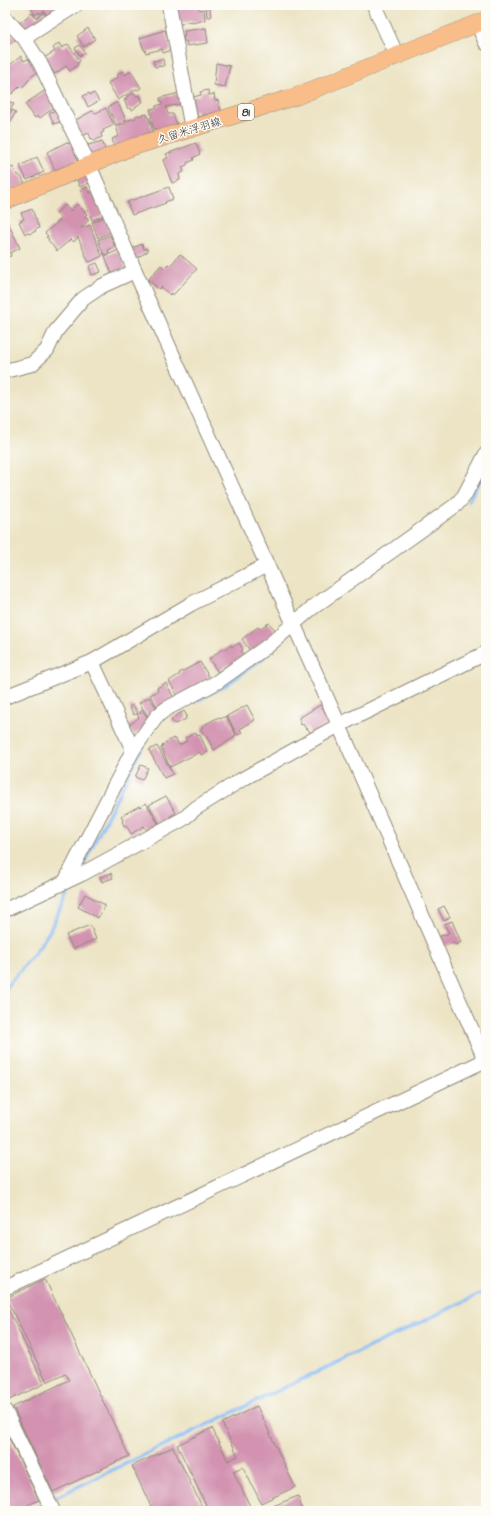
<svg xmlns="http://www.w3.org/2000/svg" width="491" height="1516" viewBox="0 0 491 1516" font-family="'Architects Daughter','Klee One',sans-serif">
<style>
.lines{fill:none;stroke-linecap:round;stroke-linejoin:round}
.stream{stroke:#88bbf5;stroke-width:3.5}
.building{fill:#d292b0}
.minor-casing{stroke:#8c8878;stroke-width:16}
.major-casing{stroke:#8c8878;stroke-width:18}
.minor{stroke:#fff;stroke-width:14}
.major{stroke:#f8bd89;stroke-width:17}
.labels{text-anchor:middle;stroke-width:3;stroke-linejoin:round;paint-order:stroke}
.shield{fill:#fdfcf7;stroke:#6a6a68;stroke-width:1}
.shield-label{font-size:10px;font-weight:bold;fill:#2b2b2b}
.street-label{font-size:11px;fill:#2b2b2b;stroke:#fdfcf7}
</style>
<rect width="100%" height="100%" fill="#fdfcf7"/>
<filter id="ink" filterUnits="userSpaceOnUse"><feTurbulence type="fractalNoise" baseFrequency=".025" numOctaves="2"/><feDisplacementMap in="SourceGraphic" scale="8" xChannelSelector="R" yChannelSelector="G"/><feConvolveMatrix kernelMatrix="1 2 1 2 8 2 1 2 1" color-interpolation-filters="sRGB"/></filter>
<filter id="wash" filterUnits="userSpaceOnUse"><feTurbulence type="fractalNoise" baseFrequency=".012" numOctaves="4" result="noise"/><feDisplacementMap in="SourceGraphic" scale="16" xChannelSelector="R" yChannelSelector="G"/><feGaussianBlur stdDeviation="0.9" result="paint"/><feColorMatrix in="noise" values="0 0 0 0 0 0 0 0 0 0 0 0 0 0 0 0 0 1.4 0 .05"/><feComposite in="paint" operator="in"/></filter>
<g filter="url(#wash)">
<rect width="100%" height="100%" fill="#ece4c5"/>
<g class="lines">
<g class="stream">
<path d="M468,501L486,471"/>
<path d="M198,700L226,685L264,657"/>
<path d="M81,869L142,748"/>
<path d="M5,989L37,950L49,932L73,883"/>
<path d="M50,1500L486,1291"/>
<path d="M28,1511L45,1503"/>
</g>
</g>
<g id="blocks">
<g class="building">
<path d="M30,5H54L59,12L50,19L44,11L40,14L39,12L35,15L32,10L33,9Z"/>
<path d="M171,5H198L199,10L204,9L205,20L192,23V21L182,23V24L174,26Z"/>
<path d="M206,7H210L211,17H207Z"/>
<path d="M32,13L36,18L44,13L48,20L26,32L19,23Z"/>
<path d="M88,28L95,39L84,47L77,36Z"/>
<path d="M206,28L208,43L187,46L186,41H184L183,36H185L184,31Z"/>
<path d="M8,30L16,39L5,48V33Z"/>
<path d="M165,30L171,50L163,53L162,49L146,53L145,50H144L140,38Z"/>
<path d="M59,43L62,48L68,44L80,61L77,63L78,65L70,71L66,66L55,74L44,58L55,51L53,48Z"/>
<path d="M80,45L85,53L80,56L75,48Z"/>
<path d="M21,56L24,61L30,58L38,72L32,76L22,88L20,86L12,94L5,87V69Z"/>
<path d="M163,59L164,66L155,67L153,61Z"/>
<path d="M216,63L230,66L225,87L214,85Z"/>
<path d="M123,71L125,75L131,71L141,88L138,90L136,89L118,100L108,83L118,77L117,75Z"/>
<path d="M47,89L56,106L40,118L38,116L35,118L25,104Z"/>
<path d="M208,90L209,95L214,94L215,101L218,100L221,111L198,117L196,110H193L189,98L201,95L200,92Z"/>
<path d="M89,93L90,95L94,93L99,101L88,107L83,96Z"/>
<path d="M134,93L137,96L140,95L143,102L136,106V107L132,110L131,108L128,109L124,100L127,99L126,97Z"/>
<path d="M179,93L182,104L166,107L168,114H173L177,125L157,134L156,129H154L150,118L152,117L150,109L156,108V106L162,104L160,98Z"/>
<path d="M5,95L9,97L7,100L14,104L8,113L5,111Z"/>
<path d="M116,103H118L126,120L116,125L108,107Z"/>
<path d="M106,108L114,125L103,130L104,132L101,133L102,137L94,141L92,138L91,139L89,133L82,136L74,121L92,111L96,113Z"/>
<path d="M57,109L62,121L54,124L49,113Z"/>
<path d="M12,110L16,112L7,128L5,127V113L9,115Z"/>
<path d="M147,114L154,135L115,148L112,139L119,136L116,126L126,123L125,121L136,118L135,116Z"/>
<path d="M102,141L106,151L91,156L88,145Z"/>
<path d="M67,142L68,144L72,142L79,160L76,161L77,163L66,167L65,166L55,170L47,152Z"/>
<path d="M196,143L200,154L193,158L194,160L187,163V165L182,167L184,172L179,174L180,180L172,183L163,160L168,158L166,154Z"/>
<path d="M37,157L44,172L27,180L20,166Z"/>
<path d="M13,167L18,175H19L22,178L25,185L5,192V171Z"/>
<path d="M88,174L91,182L80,187L76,178Z"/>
<path d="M87,187L89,193L94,191L103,216L92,220L80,190Z"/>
<path d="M169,187L173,199L165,202L166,203L132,215L127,202Z"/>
<path d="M77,204L87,214L85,216L89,220L81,228L90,225L102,256L90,262L88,261L78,237L74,242L71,239L57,251L48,240L49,239L46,237L48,236L45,233L61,219L56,213L65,205L70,211Z"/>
<path d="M32,209L39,228L35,230L36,231L29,234L28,233L25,234L19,222L24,219L21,213Z"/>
<path d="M105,217L111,232L98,238L92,222Z"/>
<path d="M8,223L20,248L10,253L11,256L8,257L5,250V224Z"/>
<path d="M110,235L115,247L108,250L109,253L104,255L98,240Z"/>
<path d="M142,244L144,249L146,248L148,251L134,260L130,249Z"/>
<path d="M119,250L126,268L112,274L105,256Z"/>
<path d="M180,254L197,269L173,295L172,293L170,295L161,287L159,289L148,280L161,265L164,268L168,264L170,266Z"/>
<path d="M97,263L101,272L92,275L89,266Z"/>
<path d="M269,623L276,631L261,646L250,651L242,639L258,627L259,629Z"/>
<path d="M239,643L243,650L241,651L244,656L231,666L229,664L218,672L209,659L222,649L223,650L231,645L232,647Z"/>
<path d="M200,662L211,680L178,697L169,681L180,674L179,673Z"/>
<path d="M166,683L174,698L158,708L150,695L158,691L157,688Z"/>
<path d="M149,697L158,710L148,716L139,703Z"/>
<path d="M133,705L138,713L134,715L129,707Z"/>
<path d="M247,705L255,720L240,729L242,733L237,735L227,716Z"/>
<path d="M320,705L325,711L324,712H326L331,722L311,733L307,728L306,729L303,724L301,725L299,718Z"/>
<path d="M142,710L149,720L143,729L134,735L128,726L136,720L139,717L137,715L141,713L140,712Z"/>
<path d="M184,711L187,716L185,717L186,719L176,724V723L174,724L171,719Z"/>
<path d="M226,716L236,735L234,736L235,737L214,750L205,734L204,735L201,729L203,727L202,726L219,717L220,719Z"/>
<path d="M196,733L197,736L200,735L208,752L201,755L200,752L170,767L161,748L163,746L162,745L173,738L174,739H176L179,745L187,741L185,738Z"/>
<path d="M157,746L173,774L164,778L149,750Z"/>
<path d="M141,765L148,768L142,780L135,777Z"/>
<path d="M166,796L176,813L170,816L171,819L160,825L149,805Z"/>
<path d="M146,803L159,825L148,832L144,826L131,834L126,825L124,826L122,821L123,820L121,816L139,806L140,807Z"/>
<path d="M111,873L113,878L102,882L100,877Z"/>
<path d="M85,894L105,905L98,918L78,907Z"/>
<path d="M444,906L450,917L444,921L438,909Z"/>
<path d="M452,921L461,942L456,945L453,943L442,947L438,937L449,933L444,924Z"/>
<path d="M90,925L96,939L73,949L66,935Z"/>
<path d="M45,1279L129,1456L53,1492L13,1407L69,1380L65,1373L47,1382L6,1298Z"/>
<path d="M5,1302L44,1384L9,1400L5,1392Z"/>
<path d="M257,1406L295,1487L261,1503L243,1467L233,1471L251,1508L244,1511H209L177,1445L212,1428L228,1461L238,1456L222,1423Z"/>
<path d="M5,1430L39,1500L15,1511H5Z"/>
<path d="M173,1447L204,1511H153L132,1466Z"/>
<path d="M298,1496L302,1509L297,1511H270L268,1508Z"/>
</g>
</g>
</g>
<g filter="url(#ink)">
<use href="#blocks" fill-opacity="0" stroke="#8c8878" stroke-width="1"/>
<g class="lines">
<g class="minor-casing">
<g id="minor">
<path d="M169,5L192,129"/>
<path d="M374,5L397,56"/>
<path d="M5,18L24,38L40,63L89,165L135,271L339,725L486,1062"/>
<path d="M477,23L486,43"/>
<path d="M24,38L76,5"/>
<path d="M5,371L32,364L47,350L56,331L83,299L102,286L135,271"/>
<path d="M5,697L92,662L191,604L267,565"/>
<path d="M133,750L157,716L166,709L217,682L269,645L312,608L456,505L464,496L486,454"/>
<path d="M65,882L133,750L92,662"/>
<path d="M5,910L82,874L183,819L196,808L241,780L339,725L486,653"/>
<path d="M5,1288L486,1060"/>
<path d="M5,1411L53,1511"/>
</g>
</g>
<g class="major-casing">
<path id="major" d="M5,201L129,148L297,96L486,20"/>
</g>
<use href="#minor" class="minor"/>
<use href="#major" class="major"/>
</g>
</g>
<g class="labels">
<rect class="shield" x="238" y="104" width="16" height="16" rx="3"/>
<g class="shield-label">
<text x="246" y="116">81</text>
</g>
<g class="street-label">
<text transform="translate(189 130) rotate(-17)" y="4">久留米浮羽線</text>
</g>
</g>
<rect width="491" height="1516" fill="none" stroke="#fdfcf7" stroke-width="20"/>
</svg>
